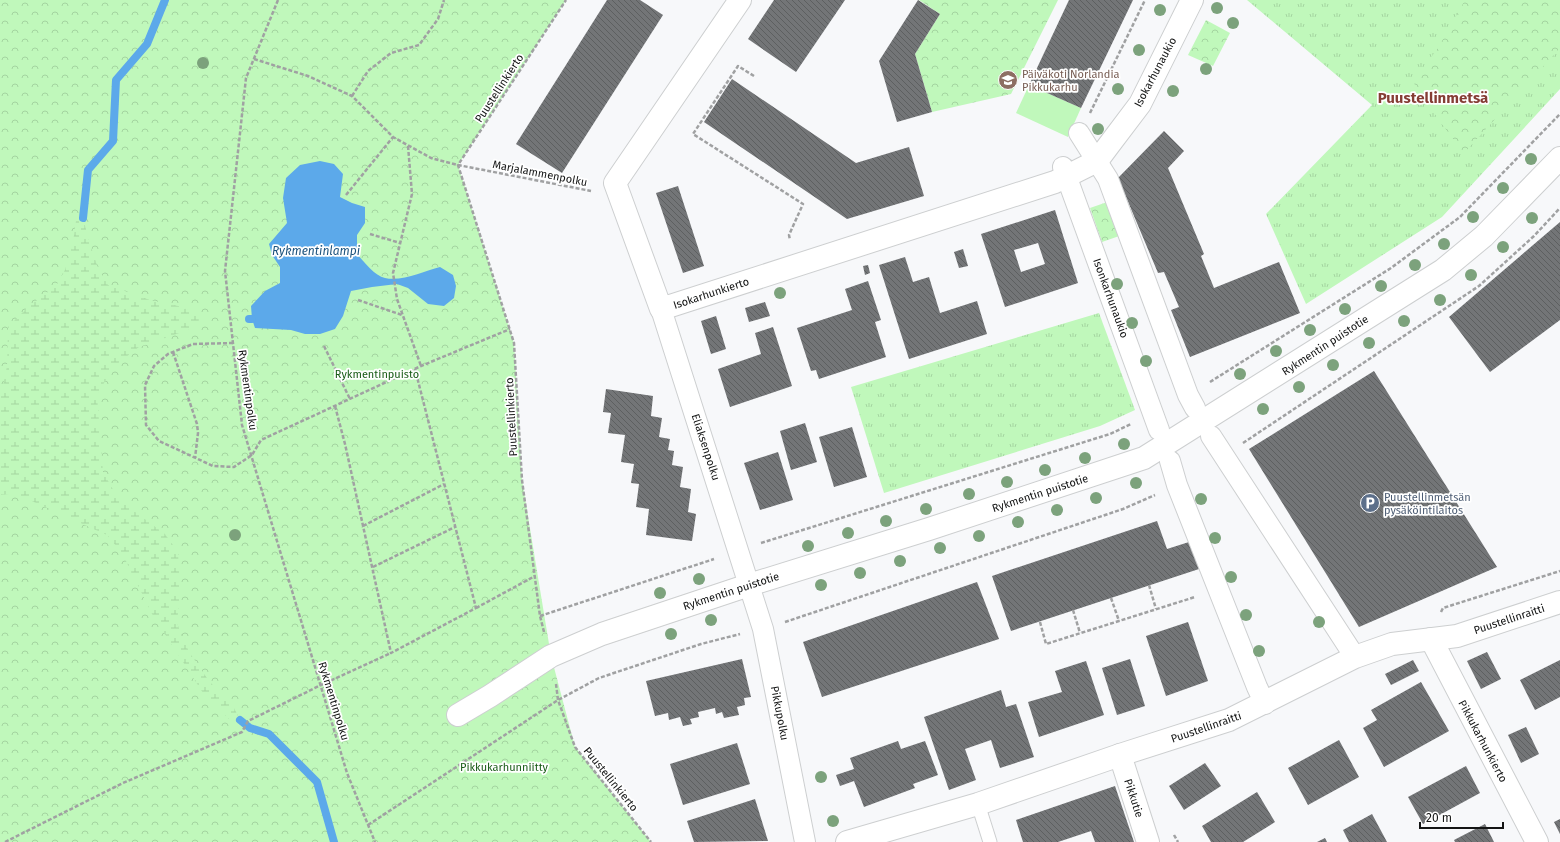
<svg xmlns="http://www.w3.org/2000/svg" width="1560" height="842" viewBox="0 0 1560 842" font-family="'Fira Sans',sans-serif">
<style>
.grass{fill:url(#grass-tufts)}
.forest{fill:url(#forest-crowns)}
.wetland{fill:url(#wetland-marsh)}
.garden{fill:#c0f8bb}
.water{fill:#5ca9ea}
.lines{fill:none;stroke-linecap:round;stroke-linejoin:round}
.stream{stroke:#5ca9ea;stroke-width:8}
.building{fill:url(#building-back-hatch);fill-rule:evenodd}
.service-casing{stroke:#cdcfd0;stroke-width:15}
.pedestrian-casing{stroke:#cdcfd0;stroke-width:22}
.minor-casing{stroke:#cdcfd0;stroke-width:24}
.path{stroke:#a0a1a2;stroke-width:2.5;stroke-dasharray:4 2;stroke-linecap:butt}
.service{stroke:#fff;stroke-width:13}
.pedestrian{stroke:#fff;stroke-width:20}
.minor{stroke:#fff;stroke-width:22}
.tree{fill:#7ca27c}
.labels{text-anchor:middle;stroke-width:3.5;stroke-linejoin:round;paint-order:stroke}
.street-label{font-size:11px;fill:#131414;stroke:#fff}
.education-label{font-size:11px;fill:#785e54;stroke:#fff;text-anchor:start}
.park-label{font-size:11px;fill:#175b15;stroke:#fff}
.service-label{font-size:11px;fill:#4e5e75;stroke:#fff;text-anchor:start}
.water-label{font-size:12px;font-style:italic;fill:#1c537e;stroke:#fff}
.district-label{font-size:15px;font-weight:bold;fill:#853d34;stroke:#fff}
</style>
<defs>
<pattern id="grass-tufts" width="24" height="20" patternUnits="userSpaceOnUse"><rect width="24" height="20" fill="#c0f8bb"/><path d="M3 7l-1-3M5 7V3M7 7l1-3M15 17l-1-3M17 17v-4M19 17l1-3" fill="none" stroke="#a4d4a0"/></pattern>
<pattern id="forest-crowns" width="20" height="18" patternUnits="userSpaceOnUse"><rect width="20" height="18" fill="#c0f8bb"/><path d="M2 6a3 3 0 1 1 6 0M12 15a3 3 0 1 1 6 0" fill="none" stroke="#a4d4a0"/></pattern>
<pattern id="wetland-marsh" width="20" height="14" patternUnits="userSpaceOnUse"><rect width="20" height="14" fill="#c0f8bb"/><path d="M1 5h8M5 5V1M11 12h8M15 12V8" fill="none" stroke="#a4d4a0"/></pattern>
<pattern id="building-back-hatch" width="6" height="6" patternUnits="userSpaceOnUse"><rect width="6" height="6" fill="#737577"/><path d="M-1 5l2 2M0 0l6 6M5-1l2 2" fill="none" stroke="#5d5f60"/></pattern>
</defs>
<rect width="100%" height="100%" fill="#f7f8fa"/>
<g class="grass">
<path d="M1247,0H1560V89L1442,217L1306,304L1266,214L1372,105Z"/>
<path d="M1099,313L1135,410L1100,426L884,493L851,387Z"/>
</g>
<g class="forest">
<path d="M0,0H566L458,165L514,343L522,480L551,656L575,747L651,842H0Z"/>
<path d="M919,0H1058L1011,94L932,112L915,54L940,14Z"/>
<path d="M1465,0H1560V48L1464,153L1441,123L1413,82L1438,48Z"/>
<path d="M1206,20L1230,33L1213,66L1188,55Z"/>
<path d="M1113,200L1125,234L1102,242L1090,208Z"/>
</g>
<path class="wetland" d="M83,218L89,241L98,268L108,285L150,300L183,307L194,312L199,319L195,327L188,330L139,347L112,368L97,396L103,472L119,500L165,534L178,552L180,593L177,623L189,652L209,681L233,706L240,720L231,721L203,693L152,614L122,553L107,535L25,498L9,494L0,495V400L7,366L8,327L29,306L56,286L65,270L73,242L76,221Z"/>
<path class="garden" d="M1029,85L1081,108L1068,137L1016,113Z"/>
<path class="water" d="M320,161L334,164L343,174L340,197L352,203L365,207V223L357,235V254C364,262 375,276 385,278C402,282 424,271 440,267L453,275L456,286L454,298L444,306L428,304L408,288L397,284L372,287L351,291L343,316L335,329L320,334H305L291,330L255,328L252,319L251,306L265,291L280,283V267L272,255L269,244L287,223L283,198L286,178L300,165Z"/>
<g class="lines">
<g class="stream">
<path d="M83,218L88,170L113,141L116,80L147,44L165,0"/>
<path d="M249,319H252"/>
<path d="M240,720L250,728L269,734L317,782L334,842"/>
</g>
</g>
<g class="building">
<path d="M607,0H640L663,15L562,173L516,144Z"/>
<path d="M774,0H845L796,72L748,39Z"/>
<path d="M918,0L940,14L915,54L932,112L897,122L879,61Z"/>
<path d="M1069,0H1133L1081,108L1029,85Z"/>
<path d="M732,79L856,163L909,147L924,196L847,219L704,122Z"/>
<path d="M1164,131L1184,151L1168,168L1204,254L1201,256L1214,288L1279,262L1300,313L1190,357L1171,310L1179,307L1164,272L1158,273L1118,178Z"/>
<path d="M678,186L704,266L683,273L656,193Z"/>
<path d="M1055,210L1078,283L1005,307L981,234ZM1038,243L1045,264L1021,272L1014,250Z"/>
<path d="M1560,222V320L1490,372L1449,317Z"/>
<path d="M963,249L968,266L959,268L954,252Z"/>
<path d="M905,257L913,282L929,277L940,313L977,301L987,334L909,359L879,265Z"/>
<path d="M868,265L870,273L865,275L863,266Z"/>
<path d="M868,281L881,320L875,322L886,357L819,379L816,370L811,371L797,328L852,310L845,289Z"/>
<path d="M765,302L770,316L749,322L745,308Z"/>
<path d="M716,316L726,349L711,354L701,321Z"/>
<path d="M773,327L792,386L730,407L718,369L761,354L755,333Z"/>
<path d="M1374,371L1497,567L1359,627L1249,449Z"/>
<path d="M606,389L653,396L651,416L662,418L659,437L670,439L668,450L674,451L672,465L683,467L680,487L691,489L688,512L696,514L692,541L646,535L649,509L636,507L639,484L631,483L634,464L621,462L625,435L608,433L611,413L603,412Z"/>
<path d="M805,423L817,462L791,470L780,431Z"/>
<path d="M852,427L867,477L834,487L819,437Z"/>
<path d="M778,452L793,500L760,510L744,463Z"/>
<path d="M1157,521L1167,549L1189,542L1199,569L1011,631L992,576Z"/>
<path d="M977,582L999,639L822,697L803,642Z"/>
<path d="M1188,622L1208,681L1166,696L1146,636Z"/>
<path d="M1487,652L1501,679L1481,689L1467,661Z"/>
<path d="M742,659L751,697L744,698L745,705L737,707L739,715L724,718L722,712L716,714L715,708L698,712L699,717L690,719L692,724L683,726L680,717L669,720L668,713L655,716L646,681Z"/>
<path d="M1130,659L1145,706L1117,715L1102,668Z"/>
<path d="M1413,660L1419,671L1391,685L1385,674Z"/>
<path d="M1560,660V697L1535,710L1520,680Z"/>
<path d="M1086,661L1104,715L1039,737L1028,702L1062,692L1055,671Z"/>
<path d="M1421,682L1449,731L1384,767L1363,728L1377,720L1371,710Z"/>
<path d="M1001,690L1006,707L1016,704L1034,757L1000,768L991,740L965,749L976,780L949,790L924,717Z"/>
<path d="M1526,727L1539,754L1521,763L1508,735Z"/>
<path d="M1339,740L1359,777L1308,805L1288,768Z"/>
<path d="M898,741L901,749L925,741L938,775L913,784L915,788L864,807L854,781L840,786L836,775L854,769L850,758Z"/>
<path d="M737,743L750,784L683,805L670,764Z"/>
<path d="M1205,763L1221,786L1184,810L1169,786Z"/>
<path d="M1466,766L1480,793L1423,824L1408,797Z"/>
<path d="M1115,786L1134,842H1095L1091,831L1058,842H1023L1016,820Z"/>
<path d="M1257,792L1275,822L1243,842H1211L1202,826Z"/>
<path d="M755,799L768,841L694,842L687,821Z"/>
<path d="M1372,814L1387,842H1349L1343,830Z"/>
<path d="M1560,819V834L1554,822Z"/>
<path d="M1485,824L1494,842H1455L1454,840Z"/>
<path d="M1325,838L1327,842H1317Z"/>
</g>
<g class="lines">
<g class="service-casing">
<path id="service" d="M978,804L990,842"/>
</g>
<g class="pedestrian-casing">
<g id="pedestrian">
<path d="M1079,133L1108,179L1188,395L1195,408"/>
<path d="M1063,167L1159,430"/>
<path d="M661,309L763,629L805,842"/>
<path d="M1211,436L1355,657"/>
<path d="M1170,461L1177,485L1257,687L1265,704"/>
</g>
</g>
<g class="minor-casing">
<g id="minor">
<path d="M740,0L615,183L661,309L1055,182L1097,161L1109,145L1140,104L1192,0"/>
<path d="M1431,639L1537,842"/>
<path d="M458,715L490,696L551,656L602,634L749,585L929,529L1144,458L1443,270L1484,236L1560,158"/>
<path d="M1120,755L1148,842"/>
<path d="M847,842L978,804L1120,755L1229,720L1355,657L1392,644L1457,636L1560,602"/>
</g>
</g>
<g class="path">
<path d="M278,0L246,78L225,271L242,425L347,773L375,842"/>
<path d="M254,59L308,76L352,96L393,137L431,158L458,165L591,191"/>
<path d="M754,76L738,66L693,134L803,204L789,235L790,240"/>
<path d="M352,96L368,71L391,53L419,45L438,19L444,0"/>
<path d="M1090,113L1145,0"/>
<path d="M408,146L412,194L393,273L397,299L421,366"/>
<path d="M346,195L393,137"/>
<path d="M370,234L400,243"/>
<path d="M358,300L402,315"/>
<path d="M233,343L193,344L168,354L154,366L145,385L146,425L159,441L213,466L234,467L252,455L261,440L421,366L510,329"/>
<path d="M324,346L350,399"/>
<path d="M173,352L197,424L198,433L195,458"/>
<path d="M1210,382L1391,268L1460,217L1560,114"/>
<path d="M335,406L345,444L391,653L476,608L415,369"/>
<path d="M1243,443L1479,286L1534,236L1560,208"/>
<path d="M363,526L444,484"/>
<path d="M761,543L1110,434L1131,424"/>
<path d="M373,567L455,527"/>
<path d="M1149,585L1156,609"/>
<path d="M1111,598L1119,621"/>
<path d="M476,608L535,576"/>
<path d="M1073,610L1080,633"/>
<path d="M1441,612L1443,608L1560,571"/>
<path d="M540,616L714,559"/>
<path d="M785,622L1123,509L1155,495"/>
<path d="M1040,622L1046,644L1195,597"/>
<path d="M544,632L540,616L522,480L514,343L458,165L566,0"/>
<path d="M556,684L558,700L575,747L651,842"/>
<path d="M368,825L558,700L599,678L701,644L740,634"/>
<path d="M1174,835L1178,842"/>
<path d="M5,842L123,783L242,732L248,721L321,685L391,653"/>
</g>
<use href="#service" class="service"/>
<use href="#pedestrian" class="pedestrian"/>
<use href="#minor" class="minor"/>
</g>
<g class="tree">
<circle cx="1217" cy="8" r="6"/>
<circle cx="1160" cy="10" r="6"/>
<circle cx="1233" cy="23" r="6"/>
<circle cx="1139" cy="50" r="6"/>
<circle cx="203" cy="63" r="6"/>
<circle cx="1206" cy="69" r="6"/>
<circle cx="1118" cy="89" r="6"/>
<circle cx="1173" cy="91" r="6"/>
<circle cx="1098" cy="129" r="6"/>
<circle cx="1531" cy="159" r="6"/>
<circle cx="1503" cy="188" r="6"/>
<circle cx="1473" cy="217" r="6"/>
<circle cx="1532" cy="218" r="6"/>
<circle cx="1444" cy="244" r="6"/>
<circle cx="1503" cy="247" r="6"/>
<circle cx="1415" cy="265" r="6"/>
<circle cx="1471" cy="275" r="6"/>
<circle cx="1117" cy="284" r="6"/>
<circle cx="1381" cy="286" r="6"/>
<circle cx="780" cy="293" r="6"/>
<circle cx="1440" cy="300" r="6"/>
<circle cx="1345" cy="309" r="6"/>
<circle cx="1404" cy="321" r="6"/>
<circle cx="1132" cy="323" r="6"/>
<circle cx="1310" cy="330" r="6"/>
<circle cx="1369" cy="343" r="6"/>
<circle cx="1276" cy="351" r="6"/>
<circle cx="1146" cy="361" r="6"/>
<circle cx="1333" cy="365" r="6"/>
<circle cx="1240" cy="374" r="6"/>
<circle cx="1299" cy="387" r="6"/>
<circle cx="1263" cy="409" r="6"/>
<circle cx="1124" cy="444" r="6"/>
<circle cx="1085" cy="458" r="6"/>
<circle cx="1045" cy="470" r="6"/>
<circle cx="1007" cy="482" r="6"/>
<circle cx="1136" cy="483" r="6"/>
<circle cx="969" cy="494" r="6"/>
<circle cx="1096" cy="498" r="6"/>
<circle cx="1201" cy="499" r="6"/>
<circle cx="926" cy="509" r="6"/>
<circle cx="1057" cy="510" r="6"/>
<circle cx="886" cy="521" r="6"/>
<circle cx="1018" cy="522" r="6"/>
<circle cx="848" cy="533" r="6"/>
<circle cx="235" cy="535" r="6"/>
<circle cx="979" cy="536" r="6"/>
<circle cx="1215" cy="538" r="6"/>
<circle cx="808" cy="546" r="6"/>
<circle cx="940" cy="548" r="6"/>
<circle cx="900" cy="561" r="6"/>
<circle cx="860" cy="573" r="6"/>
<circle cx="1231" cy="577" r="6"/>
<circle cx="699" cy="579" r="6"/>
<circle cx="821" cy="585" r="6"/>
<circle cx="660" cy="593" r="6"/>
<circle cx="1246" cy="615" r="6"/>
<circle cx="711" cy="620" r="6"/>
<circle cx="1319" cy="622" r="6"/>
<circle cx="671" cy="634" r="6"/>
<circle cx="1259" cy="651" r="6"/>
<circle cx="821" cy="777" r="6"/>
<circle cx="833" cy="821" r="6"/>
</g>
<defs>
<g id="school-disc" transform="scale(1)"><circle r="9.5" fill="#8d6e63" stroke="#fff"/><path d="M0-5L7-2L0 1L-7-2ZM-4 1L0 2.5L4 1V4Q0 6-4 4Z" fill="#fff"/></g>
<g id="parking-disc" transform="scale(1)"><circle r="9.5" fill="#5c6f8a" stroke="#fff"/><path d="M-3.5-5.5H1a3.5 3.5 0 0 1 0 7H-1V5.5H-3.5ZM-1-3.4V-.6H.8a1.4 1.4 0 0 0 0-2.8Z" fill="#fff"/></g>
</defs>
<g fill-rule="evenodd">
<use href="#school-disc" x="1008" y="80"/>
<use href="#parking-disc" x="1370" y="503"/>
</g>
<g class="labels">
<g class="street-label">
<text transform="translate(1155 72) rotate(-62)" y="4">Isokarhunaukio</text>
<text transform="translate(499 88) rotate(-57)" y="4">Puustellinkierto</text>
<text transform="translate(540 173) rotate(11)" y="4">Marjalammenpolku</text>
<text transform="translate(711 293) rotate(-18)" y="4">Isokarhunkierto</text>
<text transform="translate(1111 298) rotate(70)" y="4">Isonkarhunaukio</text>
<text transform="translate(1325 345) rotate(-33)" y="4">Rykmentin puistotie</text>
<text transform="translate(248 390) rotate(82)" y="4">Rykmentinpolku</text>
<text transform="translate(511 417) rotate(-93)" y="4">Puustellinkierto</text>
<text transform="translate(706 447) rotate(72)" y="4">Eliaksenpolku</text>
<text transform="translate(1040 493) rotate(-18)" y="4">Rykmentin puistotie</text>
<text transform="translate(731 591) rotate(-18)" y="4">Rykmentin puistotie</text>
<text transform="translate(1509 619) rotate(-18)" y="4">Puustellinraitti</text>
<text transform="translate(334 701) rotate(73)" y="4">Rykmentinpolku</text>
<text transform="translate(780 713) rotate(79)" y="4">Pikkupolku</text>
<text transform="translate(1206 727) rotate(-19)" y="4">Puustellinraitti</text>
<text transform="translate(1483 741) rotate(62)" y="4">Pikkukarhunkierto</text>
<text transform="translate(611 779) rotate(51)" y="4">Puustellinkierto</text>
<text transform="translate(1134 798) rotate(72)" y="4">Pikkutie</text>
</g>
<g class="education-label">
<text x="1022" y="78">Päiväkoti Norlandia<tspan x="1022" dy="13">Pikkukarhu</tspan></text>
</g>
<g class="park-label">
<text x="377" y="378">Rykmentinpuisto</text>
<text x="504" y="771">Pikkukarhunniitty</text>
</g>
<g class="service-label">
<text x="1384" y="501">Puustellinmetsän<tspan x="1384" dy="13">pysäköintilaitos</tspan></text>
</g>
<g class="water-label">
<text x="316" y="255">Rykmentinlampi</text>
</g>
<g class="district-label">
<text x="1433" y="103">Puustellinmetsä</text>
</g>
</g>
<path d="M1420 822v6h83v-6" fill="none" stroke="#131414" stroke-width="2"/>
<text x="1426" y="822" font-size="12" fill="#131414" stroke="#ffffff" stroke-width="3" paint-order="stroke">20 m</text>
</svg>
